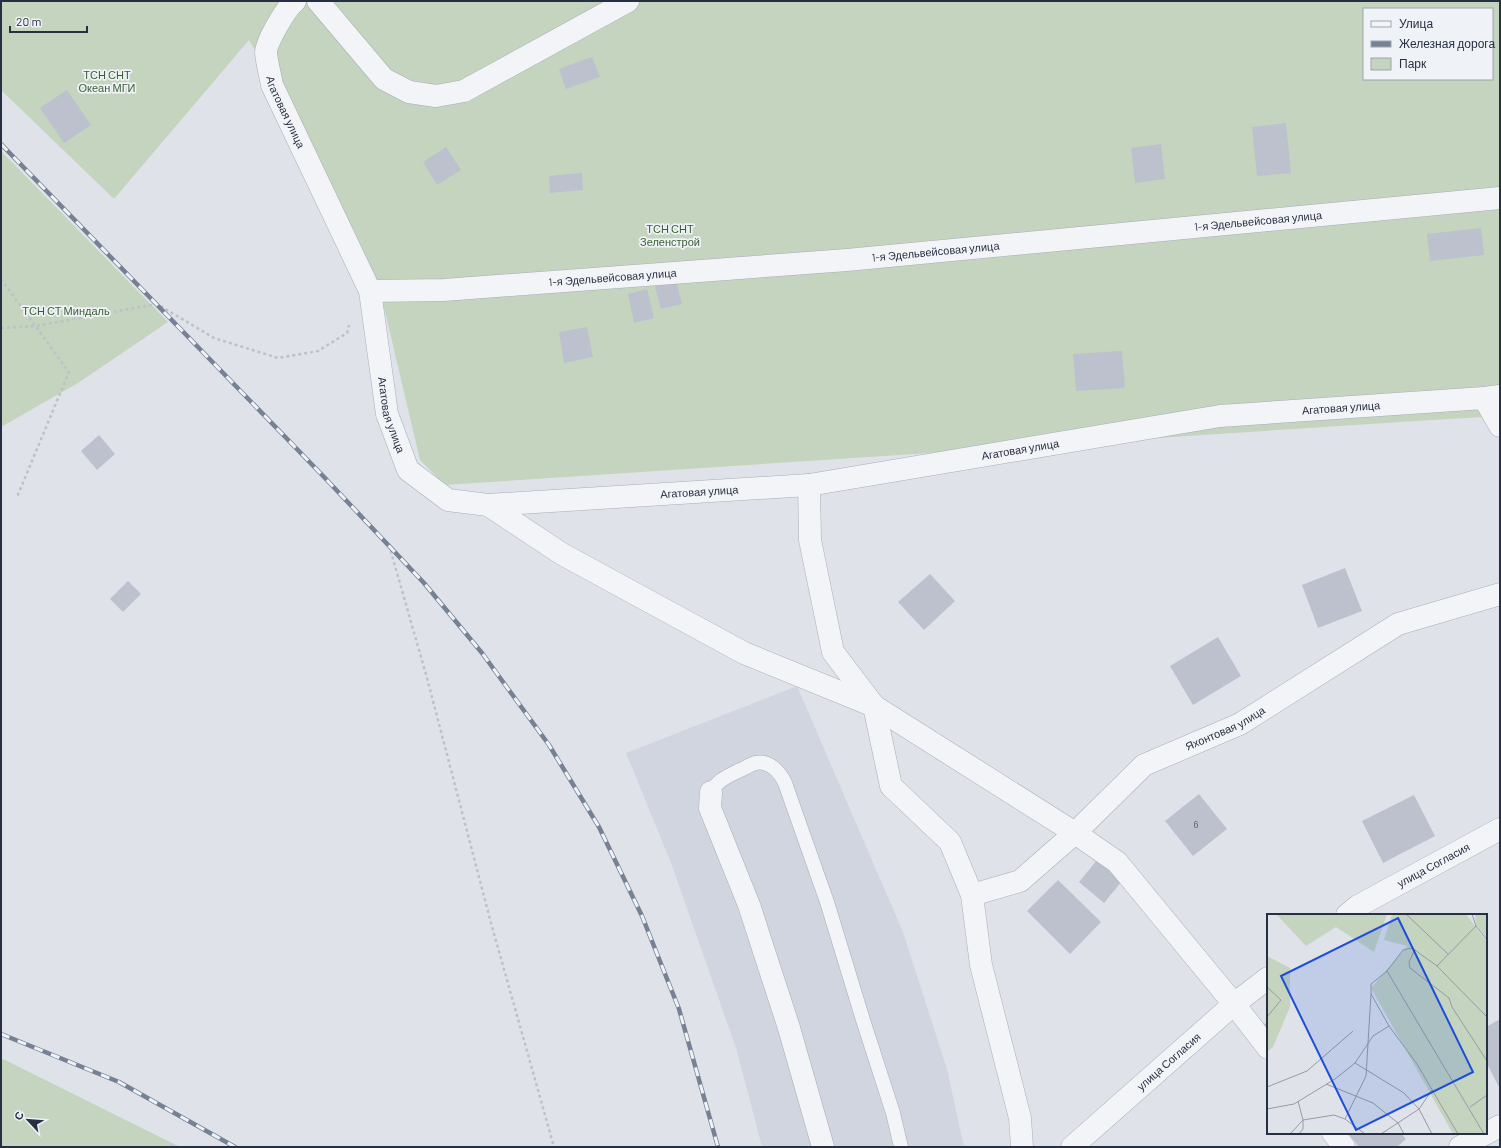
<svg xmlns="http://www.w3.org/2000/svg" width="1501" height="1148" viewBox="0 0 1501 1148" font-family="Barlow,sans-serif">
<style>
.built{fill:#d1d5df}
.green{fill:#c4d4bf;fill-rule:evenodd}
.building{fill:#bcc1cd}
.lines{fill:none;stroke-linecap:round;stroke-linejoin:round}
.lane-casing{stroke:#a8adb7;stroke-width:15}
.street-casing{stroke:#a8adb7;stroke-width:23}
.path{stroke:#bdc1c8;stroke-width:2.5;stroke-dasharray:3 3;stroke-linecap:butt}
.lane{stroke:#f2f4f7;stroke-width:14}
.street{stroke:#f2f4f7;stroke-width:22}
.rail-casing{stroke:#778194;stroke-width:4.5}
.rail{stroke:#eff2f7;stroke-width:3;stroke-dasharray:9;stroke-linecap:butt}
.labels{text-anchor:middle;stroke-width:3.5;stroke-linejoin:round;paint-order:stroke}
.number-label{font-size:9px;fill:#4c5465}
.park-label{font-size:11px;fill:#395e33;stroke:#eff2f7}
.street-label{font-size:11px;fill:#272f42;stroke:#eff2f7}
.inset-road{fill:none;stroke:#959ba6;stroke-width:1}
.view{fill:#1d4ed8;fill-opacity:0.15;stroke:#1d4ed8;stroke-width:2}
.inset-edge{fill:none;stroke:#272f42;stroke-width:2}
</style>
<rect width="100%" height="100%" fill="#dfe3e9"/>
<path class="built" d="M797,686L903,932L947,1069L964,1147H762L736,1048L671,863L626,753Z"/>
<g class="green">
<path d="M1,1H1500V416L1416,421L445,485L420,460L383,303L316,155L249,40L114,199L1,90ZM1364,9H1492V79H1364Z"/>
<path d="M1,151L168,322L78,383L1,427Z"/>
<path d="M1,1058L180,1147H1Z"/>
</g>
<g class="building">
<path d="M592,57L600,77L566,89L559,69Z"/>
<path d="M67,90L91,125L64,143L40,108Z"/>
<path d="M1286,123L1291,173L1257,176L1252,127Z"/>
<path d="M1161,144L1165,179L1135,183L1131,148Z"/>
<path d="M446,147L461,170L437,185L423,162Z"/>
<path d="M582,173L583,190L550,193L549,176Z"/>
<path d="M1481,228L1484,255L1430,261L1427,234Z"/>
<path d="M676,281L682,304L661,309L655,287Z"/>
<path d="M647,289L654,318L634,323L628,294Z"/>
<path d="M587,327L593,357L564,363L559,332Z"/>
<path d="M1122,351L1125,388L1076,391L1073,354Z"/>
<path d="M99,435L115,454L97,470L81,451Z"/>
<path d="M1345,568L1362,611L1318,628L1302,585Z"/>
<path d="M930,574L955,601L924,630L898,602Z"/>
<path d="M128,581L141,594L123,612L110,599Z"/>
<path d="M1218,637L1241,676L1193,705L1170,666Z"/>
<path d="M1199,794L1227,829L1193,856L1165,821Z"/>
<path d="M1414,795L1435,836L1383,863L1362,821Z"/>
<path d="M1097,860L1122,881L1104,903L1079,882Z"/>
<path d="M1058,880L1101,922L1070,954L1027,911Z"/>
<path d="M1500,1019V1089L1486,1062V1027Z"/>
<path d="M1268,1021V1038L1260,1028Z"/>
<path d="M1348,1133H1401L1406,1139L1397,1147H1359Z"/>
</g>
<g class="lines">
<g class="lane-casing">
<path id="lane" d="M711,792C718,780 726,777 738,771C744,769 750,764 756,763C769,760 780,772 785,783L827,902L863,1020L893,1113L901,1147"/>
</g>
<g class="street-casing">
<g id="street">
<path id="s1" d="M295,1C286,8 266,42 266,53C267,63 270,74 272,85L370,291L387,414L408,470L448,500L488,505L809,485L1220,416L1484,398L1500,396"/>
<path d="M318,1L384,79L409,92L436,96L464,91L628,1"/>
<path id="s2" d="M370,291L444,290L847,260L1500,198"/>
<path d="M1484,398L1500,426"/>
<path d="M809,485L810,540L833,652L874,706L891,786L950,842L972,895L981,965L1020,1118L1022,1147"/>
<path d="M488,505L562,554L744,653L874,706L1075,833L1117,862L1234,1004L1268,1048"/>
<path d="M711,792L710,808L749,905L789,1028L823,1147"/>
<path id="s3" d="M972,895L1020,881L1075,833L1144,765L1240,724L1398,624L1500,594"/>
<path id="s4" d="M1347,915L1358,906L1500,829"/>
<path d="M1333,1133L1344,1147"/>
<path id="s5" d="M1072,1147L1234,1004L1268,978"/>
<path d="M1460,1147L1500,1126"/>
</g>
</g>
<g class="path">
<path d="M1,279L69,372L17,497"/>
<path d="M1,328L36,326L157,304L214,338L278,358L318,351L347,333L349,325"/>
<path d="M389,545L427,678L491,923L554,1147"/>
</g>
<use href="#lane" class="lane"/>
<use href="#street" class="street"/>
<g class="rail-casing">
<g id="rail">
<path d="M1,144L325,478L424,583L482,653L549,745L599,827L642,916L679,1009L718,1147"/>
<path d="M1,1034L119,1082L235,1147"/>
</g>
</g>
<use href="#rail" class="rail"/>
</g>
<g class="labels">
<g class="number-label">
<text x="1196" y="828">6</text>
</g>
<g class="park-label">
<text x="107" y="79">ТСН СНТ<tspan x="107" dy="13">Океан МГИ</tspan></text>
<text x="670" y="233">ТСН СНТ<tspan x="670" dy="13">Зеленстрой</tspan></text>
<text x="66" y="315">ТСН СТ Миндаль</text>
</g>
<g class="street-label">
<text dy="4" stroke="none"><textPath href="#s1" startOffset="123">Агатовая улица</textPath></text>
<text dy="4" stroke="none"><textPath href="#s2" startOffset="891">1-я Эдельвейсовая улица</textPath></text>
<text dy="4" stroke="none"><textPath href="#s2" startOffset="567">1-я Эдельвейсовая улица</textPath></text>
<text dy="4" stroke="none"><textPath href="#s2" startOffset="243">1-я Эдельвейсовая улица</textPath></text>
<text dy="4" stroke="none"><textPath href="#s1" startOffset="1455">Агатовая улица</textPath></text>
<text dy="4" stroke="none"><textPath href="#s1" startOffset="447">Агатовая улица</textPath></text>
<text dy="4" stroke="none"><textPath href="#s1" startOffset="1131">Агатовая улица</textPath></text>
<text dy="4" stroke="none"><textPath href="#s1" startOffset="807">Агатовая улица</textPath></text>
<text dy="4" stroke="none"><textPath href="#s3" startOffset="309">Яхонтовая улица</textPath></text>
<text dy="4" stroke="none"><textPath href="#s4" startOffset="100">улица Согласия</textPath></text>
<text dy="4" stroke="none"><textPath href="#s5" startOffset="129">улица Согласия</textPath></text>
</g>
</g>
<g transform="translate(1267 914)">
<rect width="220" height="220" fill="#dfe3e9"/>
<path d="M9,0H120L107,38L69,13L39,32ZM125,0H199L220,28V220H186L104,74L140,32L117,26ZM208,0H220V25L209,11ZM0,42L23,54V93L6,133L0,138Z" fill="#c4d4bf"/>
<path class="inset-road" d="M139,0L181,40M209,12L220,26M148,35L142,48L143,54L182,84L185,93L220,147M170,52L209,12L205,0M120,57L217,220M0,73L14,86L0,103M88,149L137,179L152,195L165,220M59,170L106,189L131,209L137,220M0,173L40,157L86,117M31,187L36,206V215L32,220M203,193L220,181M0,195L27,190L68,165L88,149L106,122L122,112M78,205L99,162L104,80M23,220L36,206L67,201L78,205L98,220M114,220L152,195L165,176M191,220L150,150L122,112L104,80V70L120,57L136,36L145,34L170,52L220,103"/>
<path class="view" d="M131,4L206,158L89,216L14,62Z"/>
<rect width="220" height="220" class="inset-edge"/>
</g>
<rect width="1501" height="1148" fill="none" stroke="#272f42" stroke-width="4"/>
<rect x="1363" y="8" width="130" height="72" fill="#eff2f7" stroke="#9fa4af"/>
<rect x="1371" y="21" width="20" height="6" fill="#f2f4f7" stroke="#9fa4af"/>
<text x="1399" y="28" font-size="12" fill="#272f42">Улица</text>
<rect x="1371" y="41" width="20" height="6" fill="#778194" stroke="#9fa4af"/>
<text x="1399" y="48" font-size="12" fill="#272f42">Железная дорога</text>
<rect x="1371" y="58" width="20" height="12" fill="#c4d4bf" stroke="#9fa4af"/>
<text x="1399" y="68" font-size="12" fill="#272f42">Парк</text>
<g transform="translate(28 1120) rotate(296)" stroke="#eff2f7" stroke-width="3" paint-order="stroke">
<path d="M0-3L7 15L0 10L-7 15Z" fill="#272f42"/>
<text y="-6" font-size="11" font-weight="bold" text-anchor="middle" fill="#272f42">С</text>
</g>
<path d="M10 26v6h77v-6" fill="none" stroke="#272f42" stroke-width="2"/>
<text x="16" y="26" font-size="12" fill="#272f42" stroke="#eff2f7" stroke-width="3" paint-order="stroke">20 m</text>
</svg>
